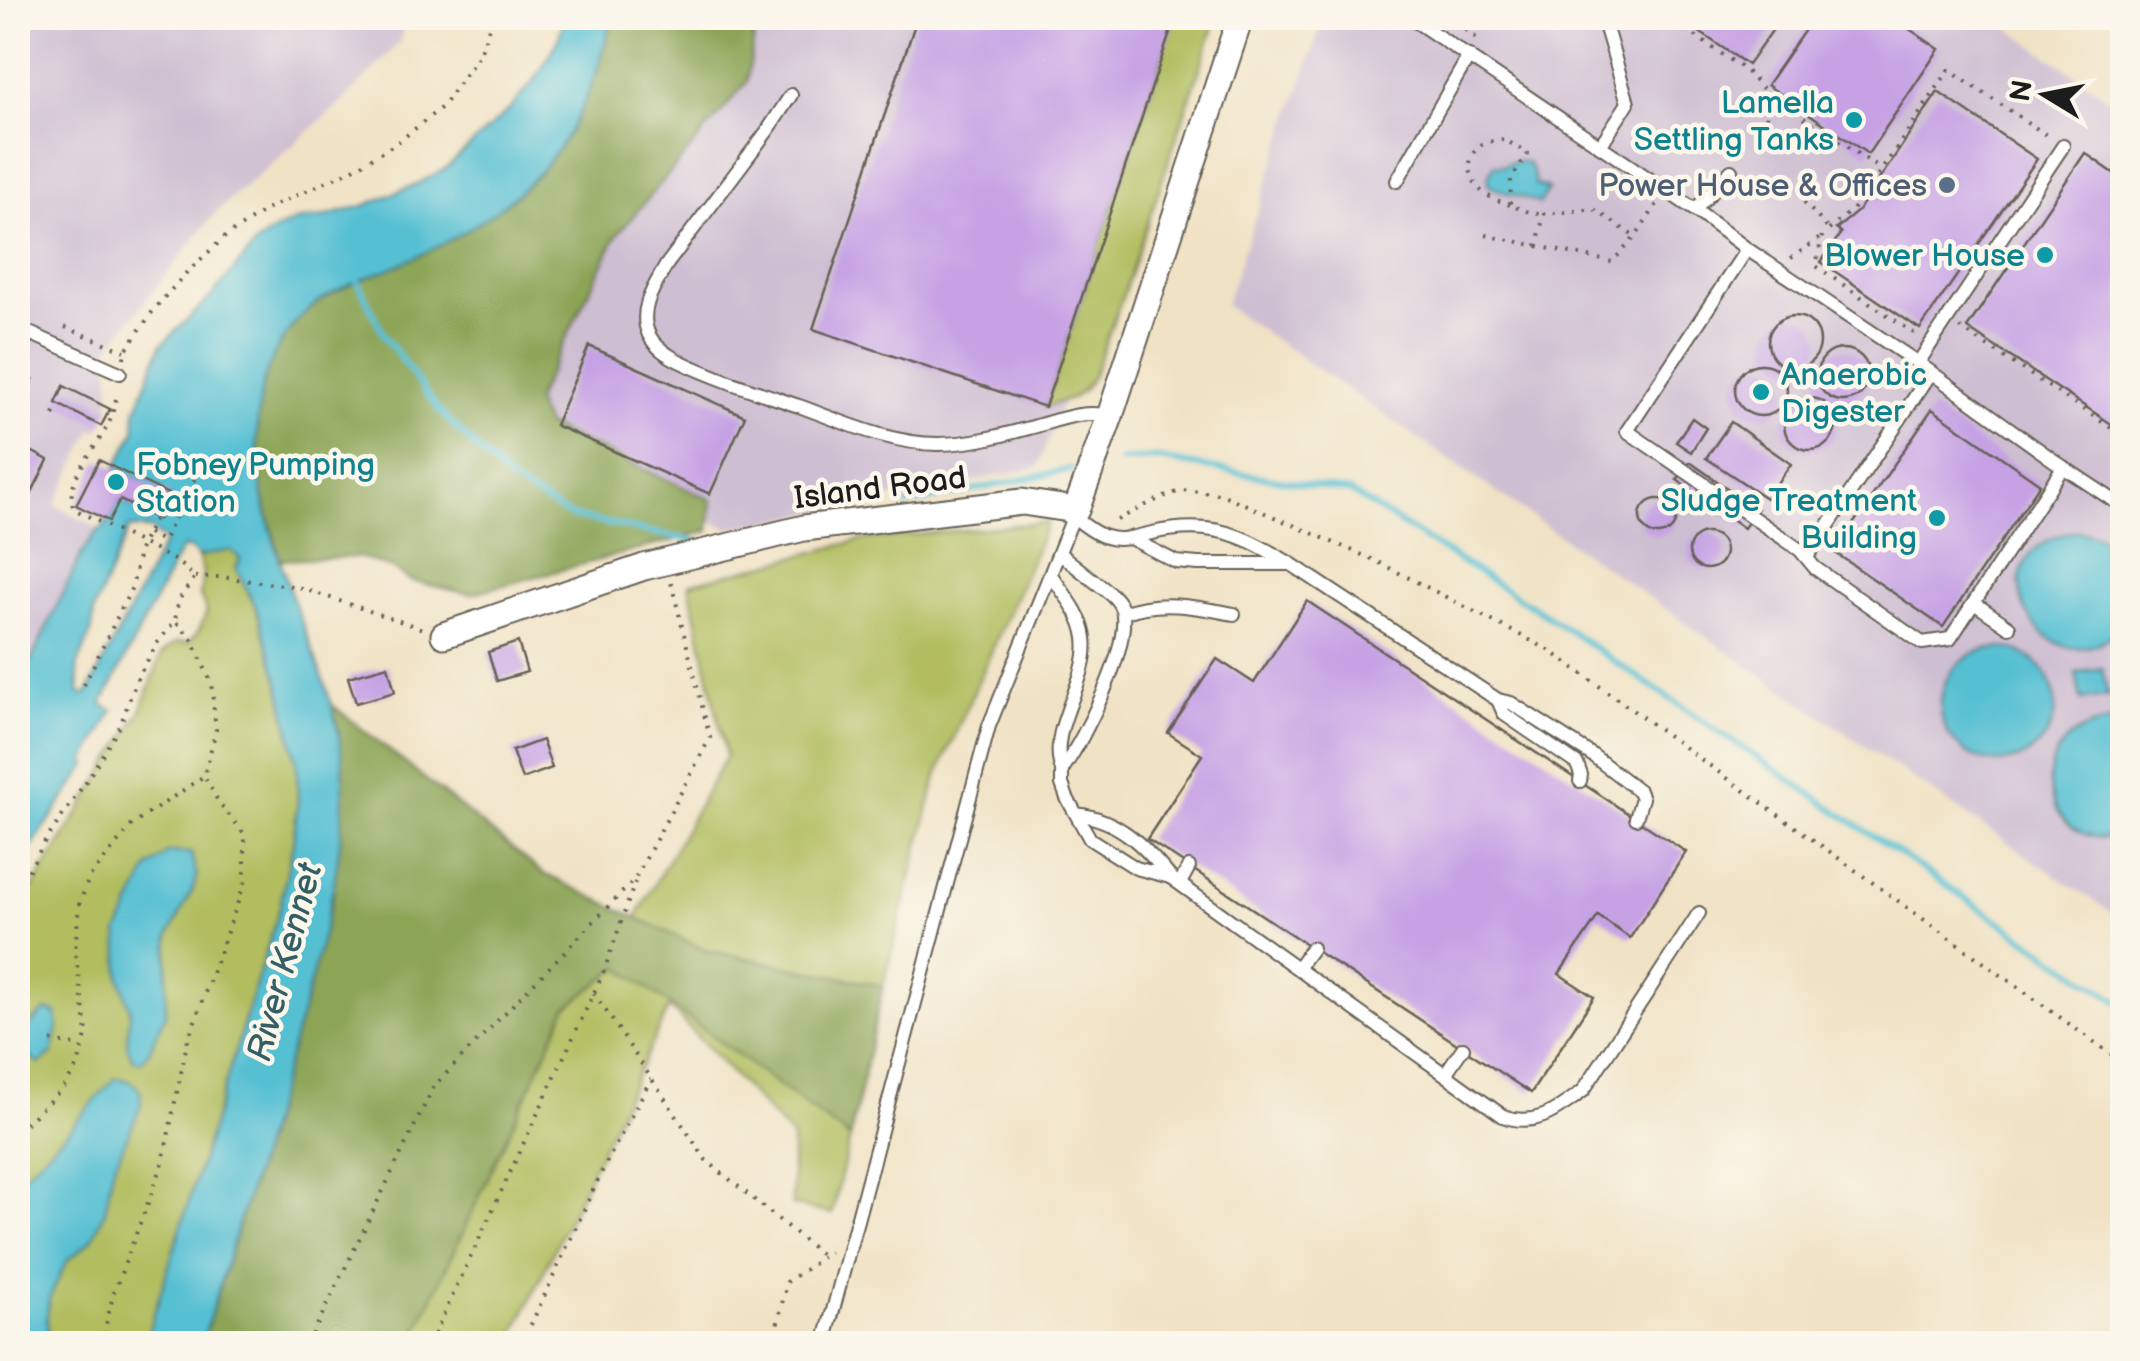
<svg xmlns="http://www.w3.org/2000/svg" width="2140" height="1361" viewBox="0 0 2140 1361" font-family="'Balsamiq Sans',sans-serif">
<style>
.industrial{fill:#cebed2}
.green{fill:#b1bd5f;stroke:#666c3e;stroke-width:2.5}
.forest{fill:#8ca456;stroke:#546039;stroke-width:2.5}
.water{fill:#57c0d3;stroke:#3a6e78;stroke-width:2.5;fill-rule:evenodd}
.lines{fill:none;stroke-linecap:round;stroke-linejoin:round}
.stream{stroke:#57c0d3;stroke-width:6}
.building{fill:#c6a2e4}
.service-casing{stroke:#666157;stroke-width:16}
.minor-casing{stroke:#666157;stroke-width:29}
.path{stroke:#666157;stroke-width:4;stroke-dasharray:2.5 8;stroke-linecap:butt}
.service{stroke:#fff;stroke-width:12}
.minor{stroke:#fff;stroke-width:25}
.culture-dot{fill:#0f9aa8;stroke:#fbf7ec;stroke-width:4}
.service-dot{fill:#5c6f8a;stroke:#fbf7ec;stroke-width:4}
.labels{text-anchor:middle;stroke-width:9;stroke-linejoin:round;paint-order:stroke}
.culture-label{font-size:32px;fill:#0d838f;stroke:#fbf7ec;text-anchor:end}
.service-label{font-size:32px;fill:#4e5e75;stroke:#fbf7ec;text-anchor:end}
.street-label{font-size:32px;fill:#1c1c1c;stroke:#fbf7ec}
.water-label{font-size:35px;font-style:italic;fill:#345e65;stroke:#fbf7ec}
</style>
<rect width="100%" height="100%" fill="#fbf7ec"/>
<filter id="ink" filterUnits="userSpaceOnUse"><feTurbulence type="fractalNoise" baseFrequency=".01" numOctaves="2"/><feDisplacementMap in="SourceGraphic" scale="20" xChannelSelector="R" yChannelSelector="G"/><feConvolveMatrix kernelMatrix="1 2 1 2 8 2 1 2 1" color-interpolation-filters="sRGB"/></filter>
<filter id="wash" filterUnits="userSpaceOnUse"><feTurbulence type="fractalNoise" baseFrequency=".0048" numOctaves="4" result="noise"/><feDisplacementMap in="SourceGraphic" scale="40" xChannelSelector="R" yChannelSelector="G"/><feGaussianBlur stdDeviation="2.25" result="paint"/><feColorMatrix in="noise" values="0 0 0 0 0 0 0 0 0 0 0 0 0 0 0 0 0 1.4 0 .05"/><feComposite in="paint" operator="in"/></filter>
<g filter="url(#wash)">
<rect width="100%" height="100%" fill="#f0e2c4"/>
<g class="industrial">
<path d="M18,18H406L400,42L340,104L215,213L109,347L110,409L98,431L93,429L55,505L96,527L18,688Z"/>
<path d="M755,18H1208L1112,281L1037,468L729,529L517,438L617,235L747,82Z"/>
<path d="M1324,18H1994L2122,108V920L1866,747L1225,305Z"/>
</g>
<g class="green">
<path d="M1175,18H1217L1126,287L1093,376L1083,390L1071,399L1045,407Z"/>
<path d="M1048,522L937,776L883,986L705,950L636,918L726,756L689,584L865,539Z"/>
<path d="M231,549L240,559L236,569L256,607L280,686L297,764L298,801L293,843L280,907L145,1343H18V912L140,713L162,653L175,643L189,642L199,630L207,612L200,596L203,572L198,557Z"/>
<path d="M619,966L850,1138L832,1214L792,1205V1137L669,1007L510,1343L411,1344L567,1007Z"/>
</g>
<g class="forest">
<path d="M611,18H757L747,82L617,235L535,401L546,425L712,500L709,531L470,594L411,581L392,568L359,557L280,560C273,530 262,500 258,470C253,429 258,380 278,344C301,301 355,282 397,264C519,214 584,150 611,18Z"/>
<path d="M331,704L544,874L705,950L883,986L850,1138L619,967L567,1007L411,1343L202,1344L262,1149L308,990L333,895L343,769L338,729Z"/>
</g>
<g class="water">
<path d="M564,18H611C588,130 540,193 439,246C362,287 296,284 264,380C260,392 260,405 258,418C251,482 280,565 303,626C321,673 342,721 343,773C346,871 316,963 289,1057C261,1153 231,1248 202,1343H145L280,907L293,843L298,801L297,764L280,686L256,607L236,569L240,559L231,550L198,557L191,549L184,547L180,551L102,704L113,711L85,762L88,764L34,843L18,871V688L82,553L97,531C109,526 114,511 120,500L158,519L170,496L116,468L135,431L136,410L161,345L209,299L257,243L272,232L295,221L323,217L366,205L417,184L446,168L510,109L536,78L558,41ZM129,528L150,529L165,541L87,694H80L77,667L92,630L94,610Z"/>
<path d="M1516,161L1528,163L1533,173L1535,184L1548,189L1540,204C1522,195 1505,195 1488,185L1489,174L1494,165L1502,166Z"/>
<path d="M2078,531C2097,534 2110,539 2122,553V625C2052,705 1957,551 2078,531Z"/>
<circle cx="1998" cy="705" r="57"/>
<path d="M2102,668L2108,695L2081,700L2076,673Z"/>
<path d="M2108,722L2122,725V835C2048,857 2012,738 2108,722Z"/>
<path d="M169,852L191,853L197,876L193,889L169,936L165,1015L149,1051L141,1062L133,1059L127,1046L130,1009L120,977L118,933L148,869Z"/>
<path d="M46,1010L56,1013L58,1028L52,1054L39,1064C13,1046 25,1026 46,1010Z"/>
<path d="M115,1078C127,1079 135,1082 141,1093L140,1108L113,1169L105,1211L92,1240L67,1261L49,1299L47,1317L48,1343H18V1180L66,1133Z"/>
</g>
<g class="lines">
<g class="stream">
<path d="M354,274L385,337L440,412L510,481L570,516L704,543"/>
<path d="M1120,461L1153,458L1350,492L1543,613L2122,1004"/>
<path d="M907,504L1072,469"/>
</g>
</g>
<g id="blocks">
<g class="building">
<path d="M917,18H1175L1045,407L813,329Z"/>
<path d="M1679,18H1781L1748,65Z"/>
<path d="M1813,18H1893L1939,49L1868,154L1767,85Z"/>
<path d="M1938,92L2037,159L1920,329L1821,262L1841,233L1836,229L1858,211Z"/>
<path d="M2085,153L2122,179V431L1967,328Z"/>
<circle cx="1794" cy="342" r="26"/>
<path d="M589,346L745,416L710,494L555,425Z"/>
<circle cx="1843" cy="375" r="26"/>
<circle cx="1761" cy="390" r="26"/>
<path d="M18,371L33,379L18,410Z"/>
<path d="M64,386L110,409L101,426L56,403Z"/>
<circle cx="1810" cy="424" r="26"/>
<path d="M1932,409L2040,484L1943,627L1834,552Z"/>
<path d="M1692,418L1706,428L1691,452L1676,442Z"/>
<path d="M1731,422L1791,464L1766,498L1706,458Z"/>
<path d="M18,444L48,460L24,508L18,505Z"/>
<path d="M99,460L170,495L158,519L120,500L109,521L76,505Z"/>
<path d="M1690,462L1757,509L1744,528L1677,480Z"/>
<circle cx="1658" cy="517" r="18"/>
<circle cx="1707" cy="551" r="18"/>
<path d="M1307,601L1686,852L1630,938L1598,916L1559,974L1594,997L1531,1093L1147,839L1202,755L1168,733L1217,659L1254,683Z"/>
<path d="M518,642L527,672L497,681L488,652Z"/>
<path d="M388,666L395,692L356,703L348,677Z"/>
<path d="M542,740L552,768L522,779L512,751Z"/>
</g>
</g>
</g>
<g filter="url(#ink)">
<use href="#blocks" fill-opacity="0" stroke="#666157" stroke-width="2.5"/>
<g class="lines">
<g class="service-casing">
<g id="service">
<path d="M1411,18L1695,210L1747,249L1918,363L2063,467L2122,506"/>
<path d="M791,95L768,130L667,264C655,285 637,310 649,335C655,347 666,354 677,360C716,379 758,392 799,406C843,422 891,444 938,444C969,444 1000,436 1029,428C1056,421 1083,409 1110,416"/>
<path d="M1600,146L1628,103L1603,18"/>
<path d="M1397,181L1469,56"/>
<path d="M1695,210L1731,171"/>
<path d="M1747,249L1627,431L1800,550L1815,568L1922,643L1950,639L2063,467"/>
<path d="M18,328L120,373"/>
<path d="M1918,363L2063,146"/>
<path d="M1073,517C1084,524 1094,534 1106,537C1122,542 1137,536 1152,533C1170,529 1188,527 1206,529C1238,532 1264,548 1291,564L1498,700L1511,703L1592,755L1639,791L1642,798L1636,818"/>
<path d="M1132,539L1176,562L1198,564H1288"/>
<path d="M1807,557L1931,373"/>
<path d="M1051,575C1064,594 1082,614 1085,638C1091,681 1046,729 1062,770C1084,738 1127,654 1123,615C1122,606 1118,601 1112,595L1060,554"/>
<path d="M1974,603L2009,627"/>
<path d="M1123,613C1160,599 1197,607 1234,614"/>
<path d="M1498,700L1504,714L1577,764L1581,775L1580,781"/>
<path d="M1062,770V784L1067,798L1090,839L1136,868L1170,877C1144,846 1119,819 1076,814"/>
<path d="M1170,877L1503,1116C1536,1128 1557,1110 1583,1091L1699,913"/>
<path d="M1180,883L1189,867"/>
<path d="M1298,967L1312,948"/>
<path d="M1445,1074L1463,1048"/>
<path d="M824,1344L989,726L1076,510"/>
</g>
</g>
<g class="minor-casing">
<path id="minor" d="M444,635L644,567L804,528L1022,502L1076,510L1110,416L1240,18"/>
</g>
<g class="path">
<path d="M1448,18L1481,41"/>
<path d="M1669,18L1744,69L1765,91L1882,170"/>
<path d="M1765,139L1768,93"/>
<path d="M1804,202L1829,230L1827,231"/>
<path d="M1510,205C1503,202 1494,200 1487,195C1471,186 1462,158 1480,146C1486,142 1497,140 1504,139L1528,154L1511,179L1510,205L1526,211L1544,214"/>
<path d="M1829,230L1860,202L1949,70L2048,136"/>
<path d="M1486,235L1612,262L1637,235L1657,204"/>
<path d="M1822,236L1816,266L1915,334"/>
<path d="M1537,246L1544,214L1594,209L1635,237"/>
<path d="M1791,258L1820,238"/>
<path d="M65,327L125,351"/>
<path d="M1960,328L2122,435"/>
<path d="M124,358L125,351L155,308L187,272L226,236L273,206L350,171L397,143L442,107L480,54L492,18"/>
<path d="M54,415L58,407"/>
<path d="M1117,520L1150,503L1182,490L1221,494L1374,560L1549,650L2122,1062"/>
<path d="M148,533L163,541L196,476"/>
<path d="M195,577H221L298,587L423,629"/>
<path d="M84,685L133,585L139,550L155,518"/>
<path d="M18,889L44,843L87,780L120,726L137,679L158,642L175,621L178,601L195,577L176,561L74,509C62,481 98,447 109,423C113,413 115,402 118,392"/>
<path d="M594,993L706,1160L823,1256"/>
<path d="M51,1041L81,1046"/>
<path d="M18,1131L64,1087L78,1065L87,1032L75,952L79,905L89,878L132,825L204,776L216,730L211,682L192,639L175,621"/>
<path d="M101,1344L114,1292L162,1166L187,1043L245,882V835L218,801L204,776"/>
<path d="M308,1344L434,1086L635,879L710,738L671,582"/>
<path d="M430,1344L604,971L635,882"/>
<path d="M522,1344L603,1169L651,1079"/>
<path d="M773,1344L787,1282L830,1252"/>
</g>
<use href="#service" class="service"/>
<use href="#minor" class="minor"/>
</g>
</g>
<g class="culture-dot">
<circle cx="1854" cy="120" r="10"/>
<circle cx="2045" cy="255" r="10"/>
<circle cx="1761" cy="392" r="10"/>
<circle cx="116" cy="482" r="10"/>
<circle cx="1937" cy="518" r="10"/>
</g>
<circle class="service-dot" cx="1947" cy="185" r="10"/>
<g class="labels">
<g class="culture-label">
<text x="1834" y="113">Lamella<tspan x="1834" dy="37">Settling Tanks</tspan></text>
<text x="2025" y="266">Blower House</text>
<text x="1781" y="385" text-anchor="start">Anaerobic<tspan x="1781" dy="37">Digester</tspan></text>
<text x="136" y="475" text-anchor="start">Fobney Pumping<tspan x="136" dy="37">Station</tspan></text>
<text x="1917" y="511">Sludge Treatment<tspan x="1917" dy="37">Building</tspan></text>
</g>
<g class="service-label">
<text x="1927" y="196">Power House &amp; Offices</text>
</g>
<g class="street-label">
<text transform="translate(880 487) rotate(-7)" y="11">Island Road</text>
</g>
<g class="water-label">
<text transform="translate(284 962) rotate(-75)" y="12">River Kennet</text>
</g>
</g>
<rect width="2140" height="1361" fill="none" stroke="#fbf7ec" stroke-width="60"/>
<g transform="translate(2045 95) rotate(280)" stroke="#fbf7ec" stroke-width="8" paint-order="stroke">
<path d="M0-8L18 38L0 25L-18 38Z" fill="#1c1c1c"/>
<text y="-15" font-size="28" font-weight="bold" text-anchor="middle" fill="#1c1c1c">N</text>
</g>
</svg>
